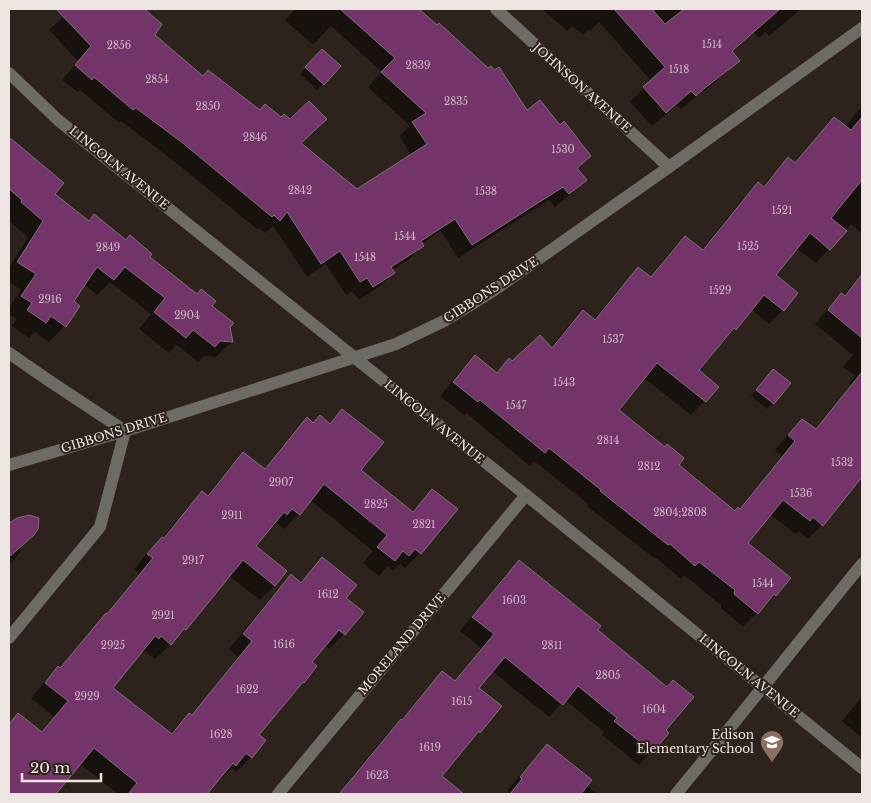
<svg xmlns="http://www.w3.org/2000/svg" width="871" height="803" viewBox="0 0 871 803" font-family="'Libre Baskerville',serif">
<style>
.shadow{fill:#0007;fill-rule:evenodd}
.building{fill:#733569;stroke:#7c7079}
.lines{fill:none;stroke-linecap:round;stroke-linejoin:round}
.minor{stroke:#6d6b65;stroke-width:12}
.labels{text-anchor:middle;stroke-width:4;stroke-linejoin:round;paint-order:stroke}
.number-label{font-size:10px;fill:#ceb9c3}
.street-label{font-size:12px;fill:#ede5e1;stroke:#2e221c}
.poi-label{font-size:12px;fill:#ede5e1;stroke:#2e221c;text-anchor:end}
</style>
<rect width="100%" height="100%" fill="#2e221c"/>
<g class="shadow">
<path d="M72,9H142L160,24L153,36L203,77L300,144L357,191L411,155L399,136L410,126L368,87L382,72L331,26L313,45L285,20L295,9H417L526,112L560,127L589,156L576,169L585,180L571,194L555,207L549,200L458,258L441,231L421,244L422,246L409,259L392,270L394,273L380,286L359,300L352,291L346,295L326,264L307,277L273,226L265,233L259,228L258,230L170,158L121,121L119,123L80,90L78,92L62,80L78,61L49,30Z"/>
<path d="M542,9H801L769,36L766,32L759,38L754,32L731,52L738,61L724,75L681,109L677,105L652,126L630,102L651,81L599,22L590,31L588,30L583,35L572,26L567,31Z"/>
<path d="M316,56L339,66L317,90L300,74Z"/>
<path d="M862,106V233L851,224L829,249L816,263L796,248L774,275L783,310L769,324L751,309L735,329L721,343L697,371L717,387L691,415L644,378L618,410L677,465L735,512L739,509L782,456L775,450L788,434L802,420L814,430L851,385L849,383L855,376L843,367L853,355L815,324L828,309L842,295L843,296L862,273V475L822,525L808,539L799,531L795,534L770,514L746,543L775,595L743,627L721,608V605L684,575L681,579L655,557L654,558L587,506L588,504L534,461L530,466L466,413L464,415L440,396L461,370L475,357L496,373L509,360L512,362L550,348L569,325L583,312L593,320L625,282L639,269L650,278L671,251L685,237L701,250L744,198L758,184L762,187L774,173L788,159L794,164L820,133L834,119L845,127Z"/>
<path d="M9,139L62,183L53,194L88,222L94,215L126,241L148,257L211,306L229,327L232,342L216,357L204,356L198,362L177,345L169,353L139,329L151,314L110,282L97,295L84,284L72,302L65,326L49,342L35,332L29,338L12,326L17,319L9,314V308L21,290L9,282V268L28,237L9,221ZM120,264L135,272V275Z"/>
<path d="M773,370L789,383L767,409L751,396Z"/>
<path d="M342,411L359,471L411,512L432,490L456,509L420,553L405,568L400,564L393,571L388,566L379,576L363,563L373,551L310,500L299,514L284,529L277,523L271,529L270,527L254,546L274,586L260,600L229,576L185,630L155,659L145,651L143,653L141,651L111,688L170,734L189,714L191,716L238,657L229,649L276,591L291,576L300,583L322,559L344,598L362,612L344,634L329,649L324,645L258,735L251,757L236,772L232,768L220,780L219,778L206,794H118L80,764L54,794H9V723L18,715L41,733L54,717L31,698L44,683L59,668L91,630L105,616L139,574L134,569L147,553L162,538L187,508L202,493L206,496L229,468L243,453L263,470L292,434L307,419L312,424H329Z"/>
<path d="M18,519L33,535L19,548L21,551L9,566V525Z"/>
<path d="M519,562L596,631L665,731L652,751L639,765L602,735L604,732L565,700L549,717L492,671L478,688L500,706L440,776L462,794H338L387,734L401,720L429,686L442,672L454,682L481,648L460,631L505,575Z"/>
<path d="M862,697V738L842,721Z"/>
<path d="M547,745L586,785L597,794H509L510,793L507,791L534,759Z"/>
</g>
<g class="building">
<path d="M56,9H144L162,24L155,35L203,76L208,70L260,110L265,104L281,117L284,114L290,119L309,101L327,119L301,143L357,189L427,144L412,122L426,113L381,72L395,58L340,9H419L437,25L439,23L488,68L491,66L494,70L499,67L527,110L540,100L560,125L564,121L591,156L577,168L587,180L569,194L563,187L472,245L455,219L421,241L424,246L391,267L395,273L373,287L367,278L360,282L340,251L321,264L287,212L280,221L274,215L272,217L184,144L136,108L133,110L94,77L92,80L75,65L91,46Z"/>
<path d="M614,9H652L665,24L684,9H780L732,51L740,61L706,87L696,96L691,91L666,113L643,87L665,67Z"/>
<path d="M322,49L341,66L324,85L305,67Z"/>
<path d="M834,117L851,130L862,117V180L831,218L847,231L830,250L810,233L776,275L798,293L784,311L764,295L736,330L734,328L699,370L719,387L706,402L657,363L619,410L665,447L667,444L684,458L679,465L735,511L738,507L740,509L795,441L788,435L802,419L816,429L862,372V477L823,526L813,517L810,521L783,500L748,543L791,578L776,596L774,594L758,614L734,594L735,590L699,562L695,566L670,544L668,545L600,491L601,490L549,448L545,453L480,400L478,402L453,382L475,355L497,373L509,358L512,361L540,335L552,348L583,310L595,320L638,267L651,277L685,236L703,250L758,182L764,187L788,157L795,163Z"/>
<path d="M9,137L64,183L55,194L89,221L94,214L126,240L130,235L152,254L150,257L197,294L201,289L216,301L212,306L234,323L230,327L233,342L220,341L215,347L193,330L186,338L154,312L165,298L125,267L114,280L97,267L74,301L80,306L66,327L51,316L46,323L27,310L32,303L21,296L36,274L17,262L43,221L21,202L22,200L9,189Z"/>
<path d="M862,274V338L828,310L841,293L845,296Z"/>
<path d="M773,369L791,383L774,404L756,390Z"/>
<path d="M342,409L384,442L361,470L413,512L432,489L458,509L421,554L415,549L409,556L403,551L395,561L377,547L387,535L324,484L300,515L292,509L287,515L284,512L256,546L287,571L275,586L243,560L186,630L184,629L171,645L161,636L159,639L155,636L113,688L172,734L189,713L192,715L252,641L243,634L291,574L301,583L322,557L357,585L346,598L364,612L345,635L339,630L312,662L317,666L304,683L303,682L259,735L266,740L252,758L246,753L236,766L233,763L207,794H128L137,783L94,748L56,794H9V724L18,713L42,732L68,701L45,683L58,666L60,668L106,613L107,614L153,558L147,554L162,537L164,538L202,491L208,496L243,452L265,469L307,417L313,423L320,415L330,424Z"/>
<path d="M29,515L39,518L38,529L34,535L9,557V523L17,518Z"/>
<path d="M519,560L601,626L598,630L667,687L673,680L694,697L666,730L669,733L653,752L614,721L617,718L578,686L563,705L505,657L479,688L502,706L480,733L479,731L442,776L464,794H339L401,719L402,720L442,671L455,681L494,634L472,617Z"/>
<path d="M547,744L592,780L581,794H510L522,779L520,777Z"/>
</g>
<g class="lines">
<g class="minor">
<path d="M496,9L669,167"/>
<path d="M9,73L58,120L526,495L862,768"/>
<path d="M9,353L48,380L125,431L100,527L9,638"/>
<path d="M9,465L125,431L396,344L446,320L493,291L669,167L862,28"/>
<path d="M278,794L526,495"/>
<path d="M676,794C739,718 800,640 862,564"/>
</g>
</g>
<defs>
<g id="school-pin" transform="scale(1.25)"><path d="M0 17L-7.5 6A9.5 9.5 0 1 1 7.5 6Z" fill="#8d6e63" stroke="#2e221c"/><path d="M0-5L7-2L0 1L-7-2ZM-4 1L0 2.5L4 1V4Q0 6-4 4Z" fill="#fff"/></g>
</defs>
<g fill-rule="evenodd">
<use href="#school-pin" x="772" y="742"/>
</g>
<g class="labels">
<g class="number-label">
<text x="712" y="48">1514</text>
<text x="119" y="49">2856</text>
<text x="418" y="69">2839</text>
<text x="679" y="73">1518</text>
<text x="157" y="83">2854</text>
<text x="456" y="105">2835</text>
<text x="208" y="110">2850</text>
<text x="255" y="141">2846</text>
<text x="563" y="153">1530</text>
<text x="300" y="194">2842</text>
<text x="486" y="195">1538</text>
<text x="782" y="214">1521</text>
<text x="405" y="240">1544</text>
<text x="748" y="250">1525</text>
<text x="108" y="251">2849</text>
<text x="365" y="261">1548</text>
<text x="720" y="294">1529</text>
<text x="50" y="303">2916</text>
<text x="187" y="319">2904</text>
<text x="613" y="343">1537</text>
<text x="564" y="386">1543</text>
<text x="516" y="409">1547</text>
<text x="608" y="444">2814</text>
<text x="842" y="466">1532</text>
<text x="649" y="470">2812</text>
<text x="281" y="486">2907</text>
<text x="801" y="497">1536</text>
<text x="376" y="508">2825</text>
<text x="680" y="516">2804;2808</text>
<text x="232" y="519">2911</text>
<text x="424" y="528">2821</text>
<text x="193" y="564">2917</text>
<text x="763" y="587">1544</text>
<text x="328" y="598">1612</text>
<text x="514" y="604">1603</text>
<text x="163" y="619">2921</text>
<text x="284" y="648">1616</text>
<text x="113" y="649">2925</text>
<text x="552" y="649">2811</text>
<text x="608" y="679">2805</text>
<text x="247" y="693">1622</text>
<text x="87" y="700">2929</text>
<text x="462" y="705">1615</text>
<text x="654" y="713">1604</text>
<text x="221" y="738">1628</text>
<text x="430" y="751">1619</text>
<text x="377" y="779">1623</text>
</g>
<g class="street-label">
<text transform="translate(582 88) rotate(42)" y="4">JOHNSON AVENUE</text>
<text transform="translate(119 168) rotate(39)" y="4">LINCOLN AVENUE</text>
<text transform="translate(491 290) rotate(-33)" y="4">GIBBONS DRIVE</text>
<text transform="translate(434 422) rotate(39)" y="4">LINCOLN AVENUE</text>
<text transform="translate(114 433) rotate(-17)" y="4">GIBBONS DRIVE</text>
<text transform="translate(402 644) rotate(-50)" y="4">MORELAND DRIVE</text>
<text transform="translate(749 676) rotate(39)" y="4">LINCOLN AVENUE</text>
</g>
<g class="poi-label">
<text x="754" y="739">Edison<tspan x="754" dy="14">Elementary School</tspan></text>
</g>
</g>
<rect width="871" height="803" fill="none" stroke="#ede5e1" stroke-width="20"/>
<path d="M22 773v8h79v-8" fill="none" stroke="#ede5e1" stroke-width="2.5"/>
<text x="30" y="773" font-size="15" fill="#ede5e1" stroke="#2e221c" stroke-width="4" paint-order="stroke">20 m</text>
</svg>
